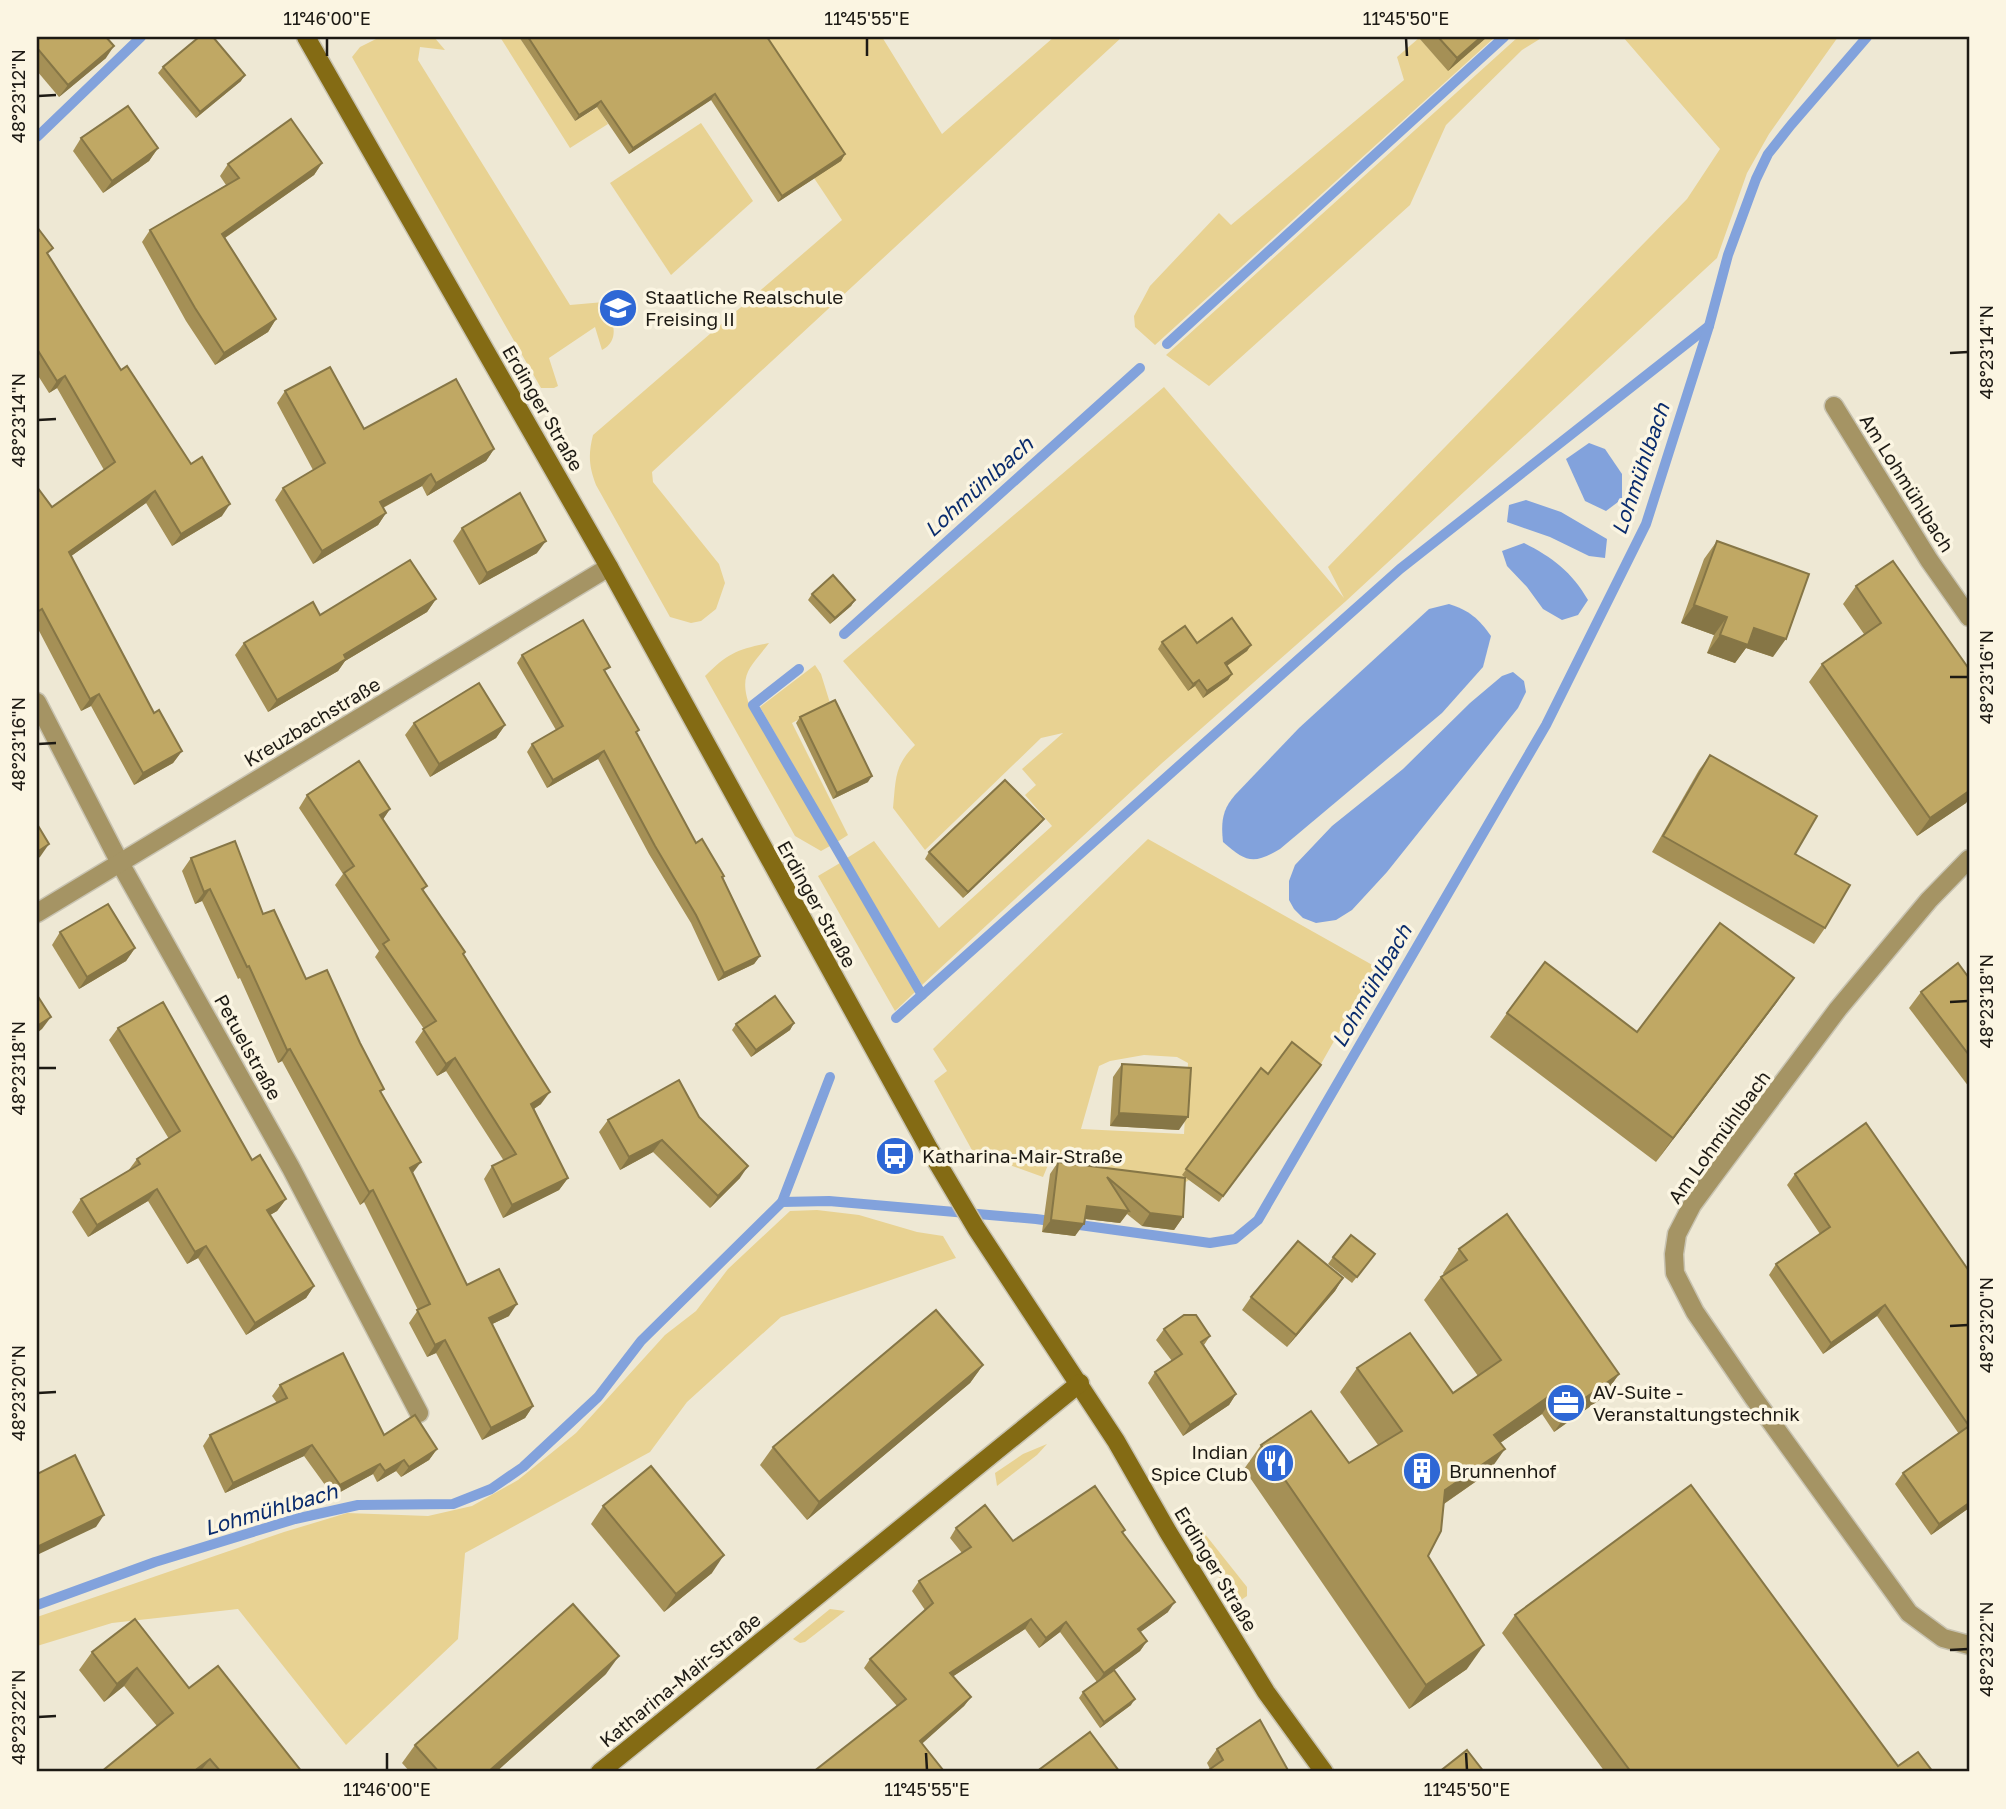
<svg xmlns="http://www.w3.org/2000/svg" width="2006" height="1809" viewBox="0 0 2006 1809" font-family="'Golos Text',sans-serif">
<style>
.green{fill:#e8d292;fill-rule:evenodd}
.water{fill:#82a2dc}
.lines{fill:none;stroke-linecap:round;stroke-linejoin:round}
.stream{stroke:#82a2dc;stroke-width:10}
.street-casing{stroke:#c8c3b1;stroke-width:21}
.secondary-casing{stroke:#c8c3b1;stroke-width:21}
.street{stroke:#a59464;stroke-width:18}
.secondary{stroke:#846b14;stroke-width:18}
.wall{fill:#a59056}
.shaded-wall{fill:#867646}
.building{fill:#c0a864;stroke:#867646;stroke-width:2}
.ticks{fill:none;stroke:#1d1a14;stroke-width:2.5}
.labels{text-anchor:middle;stroke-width:7;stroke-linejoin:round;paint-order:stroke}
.poi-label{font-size:19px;fill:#1d1a14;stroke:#fbf5e2;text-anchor:start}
.street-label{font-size:19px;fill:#1d1a14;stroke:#fbf5e2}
.water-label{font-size:21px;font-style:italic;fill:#092b6d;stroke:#fbf5e2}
.neatline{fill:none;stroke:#1d1a14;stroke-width:2.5}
.ticks-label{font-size:18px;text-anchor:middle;fill:#1d1a14}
</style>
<rect width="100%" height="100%" fill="#eee8d4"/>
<g class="green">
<path d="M380,37H434L445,50L420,47L418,60L570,305L604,302C612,317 622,340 602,350L595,327L549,358L558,386L554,388H541L352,57L360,47Z"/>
<path d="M500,37H519L575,121L598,107L608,124L570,148Z"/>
<path d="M759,37H882L942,134L1054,37H1122L652,472L653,482L719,564L725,583L716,609L701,621L691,623L670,617L596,485C589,467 588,455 593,435L842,220L814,178Z"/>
<path d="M1487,37H1495L1155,345L1135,327L1134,316L1150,286L1219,213L1231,225L1404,80L1397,57L1419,38L1448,70Z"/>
<path d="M1518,37H1543L1522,50L1446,125L1410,205L1209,386L1166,355Z"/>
<path d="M1623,37H1838L1769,134L1747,173L1717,258L1346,601L1161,764L922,985L847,858L874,841L939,928L1052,826L1025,795L1036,785L1022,769L1063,733L1041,738L925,850L893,808C896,779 894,766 915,745L843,661L1164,387L1344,598L1328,567L1687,199L1720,149Z"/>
<path d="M701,123L753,201L671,275L610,183Z"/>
<path d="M769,643C750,668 738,674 750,707L830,846L821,851L795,836L705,676C728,653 738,649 769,643Z"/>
<path d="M815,665L821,674L830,703L792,723L848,835L837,842L760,707Z"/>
<path d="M1148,839L1376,967L1317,1071L1288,1049L1189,1180L1181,1185L1048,1165L1043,1177L973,1152L934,1081L947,1071L933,1049ZM1144,1055L1177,1057L1188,1063L1184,1134L1081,1129L1099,1066L1110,1061Z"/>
<path d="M840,863L915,992L895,1011L818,876Z"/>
<path d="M817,1210L859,1215L917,1232L943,1236L956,1258L781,1317L687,1402L650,1452L465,1553L458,1639L346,1745L238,1609L112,1623L37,1646V1617L284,1532L347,1513L428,1516L472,1506L518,1480L576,1433L665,1335L696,1311L728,1269L790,1211Z"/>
<path d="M1047,1444L1037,1455L997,1486L995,1473L1023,1454Z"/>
<path d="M1197,1524L1247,1587V1596L1235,1604L1224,1588L1194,1526Z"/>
<path d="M830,1609L845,1611L805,1642L800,1643L793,1639Z"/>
</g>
<g class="water">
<path d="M1589,443L1605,449L1622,474V499L1606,511L1585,501L1566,459Z"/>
<path d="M1526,500L1561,512L1607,539L1605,558L1589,556L1550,537L1507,522L1509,505Z"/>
<path d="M1524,543C1552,557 1572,572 1588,600L1578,615L1562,620L1543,609L1527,587L1507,566L1502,551Z"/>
<path d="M1449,604C1469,610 1479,619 1491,636L1483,667L1442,713L1280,849C1253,865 1246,862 1223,842C1221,822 1222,810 1235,795L1299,728L1429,609Z"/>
<path d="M1513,672L1524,681L1526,692L1518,708L1387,872L1352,910L1336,920L1316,923L1303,918L1294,909L1289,900V881L1295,865L1332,826L1403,769L1470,703L1502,676Z"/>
</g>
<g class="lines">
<g class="stream">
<path d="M37,137L141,37"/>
<path d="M1167,344L1504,37"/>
<path d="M844,634L1140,368"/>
<path d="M799,669L753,705L922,995"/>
<path d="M896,1018L1400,569L1709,326"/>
<path d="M782,1202L830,1077"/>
<path d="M37,1605L155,1562L295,1519L358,1505L453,1504L491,1489L523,1467L598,1397L641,1341L782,1202L829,1201L1036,1219L1210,1243L1235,1239L1258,1220L1546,725L1646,524L1709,326L1728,255L1756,179L1768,154L1791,125L1867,37"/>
</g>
<g class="street-casing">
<g id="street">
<path d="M1834,406L1929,560L1969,617"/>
<path d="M37,702L120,863L291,1168L419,1413"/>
<path d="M1969,859L1929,900L1838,1009L1714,1175L1692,1205L1677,1234L1674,1254L1675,1273L1695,1312L1753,1397L1909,1613L1943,1638L1969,1645"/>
<path d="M37,913L609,567"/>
</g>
</g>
<g class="secondary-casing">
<g id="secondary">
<path d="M306,37L609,567L928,1147L976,1228L1116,1441L1168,1532L1266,1692L1324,1772"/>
<path d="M600,1772L1080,1383"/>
</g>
</g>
<use href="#street" class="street"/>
<use href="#secondary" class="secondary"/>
</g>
<g class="wall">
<path d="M37,37L106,58L59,97L37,71Z"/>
<path d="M519,37H767L845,154L841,161L778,202L711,100L629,154L597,107L575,121Z"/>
<path d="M1419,37H1487L1448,71L1419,38Z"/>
<path d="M163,67L241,81L196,118L158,73Z"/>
<path d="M81,138L158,148L149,161L103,193L73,151Z"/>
<path d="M322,163L314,175L225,238L276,319L268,332L215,365L186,321L142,242L150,230L226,185L220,176L228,164Z"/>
<path d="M37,227L48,255L121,370L222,516L172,546L146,503L71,556L154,713L182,751L173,763L134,785L91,706L81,711L37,627V487L52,507L104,470L57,388L49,393L37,374Z"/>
<path d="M285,391L364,429L494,449L486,461L427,496L422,486L383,508L386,513L378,525L313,564L275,500L283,488L313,470L277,403Z"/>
<path d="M462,528L537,553L479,585L453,541Z"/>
<path d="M1717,541L1773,657L1746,648L1735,663L1707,653L1714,635L1681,623L1704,559Z"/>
<path d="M1856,586L1969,669V798L1966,803L1917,836L1809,682L1822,664L1864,634L1843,604Z"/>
<path d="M812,594L855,600L851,606L830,624L808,600Z"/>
<path d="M436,599L427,612L345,661L338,671L268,712L235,655L244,643L320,615Z"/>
<path d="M1162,642L1197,643L1251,645L1247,651L1227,666L1232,674L1228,680L1203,698L1195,686L1188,691L1158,649Z"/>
<path d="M522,655L605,673L636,734L696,843L724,876L723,878L760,956L754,964L718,981L691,923L649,854L598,759L547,788L527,752L532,744L556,730L517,663Z"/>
<path d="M800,717L868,782L833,799L796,723Z"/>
<path d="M414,723L505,725L496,738L430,777L405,735Z"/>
<path d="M1710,755L1795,854L1825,928L1814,944L1652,852L1699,770Z"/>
<path d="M307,795L390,809L383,819L427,886L423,891L464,955L541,1104L534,1109L568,1178L559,1190L503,1218L484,1179L492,1166L504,1161L446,1071L437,1076L415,1042L424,1029L375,957L379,951L335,885L343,874L299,808Z"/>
<path d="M1039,825L963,898L925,859L929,852Z"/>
<path d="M191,858L263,914L381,1093L412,1174L467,1285L509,1316L492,1324L533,1406L525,1418L482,1440L436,1353L427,1357L409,1323L418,1310L364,1202L360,1205L282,1061L278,1063L240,978L238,979L202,901L195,904L182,871Z"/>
<path d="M60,932L135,948L126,961L79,989L52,945Z"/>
<path d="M1969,978V1087L1909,1008L1921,992Z"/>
<path d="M1777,1002L1656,1162L1490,1037L1507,1013L1637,1032Z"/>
<path d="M794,1023L790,1030L751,1057L732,1030L736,1024Z"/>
<path d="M118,1028L252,1160L286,1199L277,1211L270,1215L314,1286L306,1298L246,1335L198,1258L187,1264L148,1201L88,1237L72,1212L81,1199L128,1171L137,1159L169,1139L109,1040Z"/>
<path d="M1122,1064L1179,1130L1110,1126L1113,1077Z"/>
<path d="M1321,1065L1219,1202L1182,1175L1261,1068L1268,1074Z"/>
<path d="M699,1117L740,1178L710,1208L653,1152L620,1170L599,1132L608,1120Z"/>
<path d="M1058,1162L1185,1178L1183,1217L1174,1230L1142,1226L1127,1214L1120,1223L1085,1219L1075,1236L1042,1232L1050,1174Z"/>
<path d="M1795,1174L1969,1271V1508L1931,1535L1895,1484L1903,1473L1959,1434L1877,1316L1823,1354L1769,1275L1776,1264L1820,1234L1787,1185Z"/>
<path d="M1459,1249L1619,1374L1602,1398L1554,1432L1542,1414L1500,1443L1488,1473L1444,1504L1428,1556L1467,1669L1409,1709L1244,1469L1261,1445L1349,1463L1378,1445L1340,1392L1357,1368L1453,1393L1478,1376L1424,1300L1441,1277L1444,1275L1443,1273Z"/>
<path d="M1375,1254L1352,1283L1328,1264L1333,1257Z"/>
<path d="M1343,1278L1335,1291L1287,1347L1242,1310L1251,1297Z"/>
<path d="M1164,1329L1210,1336L1204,1345L1236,1394L1229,1405L1183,1436L1148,1383L1155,1372L1172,1361L1156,1340Z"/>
<path d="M983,1365L970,1383L807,1520L760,1465L773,1447Z"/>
<path d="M280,1385L384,1435L437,1449L429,1460L401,1477L396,1471L377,1482L373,1474L333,1496L304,1456L225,1493L203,1446L210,1435L277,1403L272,1396Z"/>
<path d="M603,1506L712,1573L664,1612L591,1524Z"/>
<path d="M956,1528L1013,1541L1125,1530L1123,1533L1168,1612L1140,1632L1147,1641L1140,1651L1114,1670L1131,1705L1100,1728L1079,1698L1083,1692L1097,1682L1060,1632L1039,1648L1025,1629L952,1677L971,1697L964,1706L922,1743L943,1770L941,1772H813L897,1706L864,1668L870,1659L925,1610L912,1591L919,1581L962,1553L950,1538Z"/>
<path d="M1515,1615L1898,1766L1933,1772H1605L1502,1633Z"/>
<path d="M92,1652L189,1688L302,1772H101L157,1726L124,1686L104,1702L79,1670Z"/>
<path d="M606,1674L496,1772H410L402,1763L415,1745Z"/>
<path d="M1217,1749L1289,1772L1210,1769L1207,1763Z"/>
</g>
<g class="shaded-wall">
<path d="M1481,37H1487L1448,71L1457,58Z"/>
<path d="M114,46L106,58L59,97L68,85Z"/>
<path d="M245,75L241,81L196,118L200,112Z"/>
<path d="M715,94L711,100L629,154L633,148Z"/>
<path d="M601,101L597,107L575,121L579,115Z"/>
<path d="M158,148L149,161L103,193L112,181Z"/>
<path d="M845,154L841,161L778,202L782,196Z"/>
<path d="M322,163L314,175L213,246L222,234Z"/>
<path d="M276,319L268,332L215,365L224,353Z"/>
<path d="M65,376L57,388L49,393L57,381Z"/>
<path d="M494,449L486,461L427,496L436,483Z"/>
<path d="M431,474L422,486L371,514L380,502Z"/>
<path d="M155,491L146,503L60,564L69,552Z"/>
<path d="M230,504L222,516L172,546L181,534Z"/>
<path d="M386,513L378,525L313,564L322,551Z"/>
<path d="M546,541L537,553L479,585L487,573Z"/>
<path d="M436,599L427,612L345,661L338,671L268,712L277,700L344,655Z"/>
<path d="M855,600L851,606L830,624L835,618Z"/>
<path d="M1694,605L1727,617L1714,635L1681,623Z"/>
<path d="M1754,628L1786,639L1773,657L1746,648L1735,663L1707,653L1720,635Z"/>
<path d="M1251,645L1247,651L1221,670L1225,663Z"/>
<path d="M1232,674L1228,680L1203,698L1207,691Z"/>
<path d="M1199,680L1195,686L1188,691L1193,684Z"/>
<path d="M99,694L91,706L81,711L90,699Z"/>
<path d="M505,725L496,738L430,777L439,764Z"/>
<path d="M182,751L173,763L134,785L143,773Z"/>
<path d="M604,751L598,759L547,788L553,780Z"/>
<path d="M872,776L868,782L833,799L837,793Z"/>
<path d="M1969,791V798L1966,803L1917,836L1930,818Z"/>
<path d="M390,809L382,821L380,815Z"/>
<path d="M1044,819L1039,825L963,898L968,892Z"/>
<path d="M49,844L40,857L37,859V852Z"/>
<path d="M210,889L202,901L195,904L204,892Z"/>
<path d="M135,948L126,961L79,989L87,977Z"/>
<path d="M760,956L754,964L718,981L724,973Z"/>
<path d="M1794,978L1777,1002L1656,1162L1673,1138Z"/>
<path d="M51,1017L42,1029L37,1033V1026Z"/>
<path d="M794,1023L790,1030L751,1057L756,1050Z"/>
<path d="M290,1049L282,1061L278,1063L287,1050Z"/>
<path d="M455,1058L446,1071L437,1076L446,1064Z"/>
<path d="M550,1092L541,1104L523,1116L531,1104Z"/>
<path d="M1119,1113L1188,1117L1179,1130L1110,1126Z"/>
<path d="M662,1140L653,1152L620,1170L629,1157Z"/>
<path d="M421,1162L412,1174L410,1168Z"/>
<path d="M748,1166L740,1178L710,1208L718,1196Z"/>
<path d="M568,1178L559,1190L503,1218L512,1205Z"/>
<path d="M157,1189L148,1201L88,1237L97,1225Z"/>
<path d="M373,1190L364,1202L360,1205L369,1192Z"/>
<path d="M286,1199L277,1211L258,1222L267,1210Z"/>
<path d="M1087,1206L1129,1211L1120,1223L1078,1218Z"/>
<path d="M1150,1213L1183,1217L1174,1230L1142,1226Z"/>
<path d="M1051,1220L1084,1224L1075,1236L1042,1232Z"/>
<path d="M206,1246L198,1258L187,1264L195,1252Z"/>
<path d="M1343,1278L1335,1291L1287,1347L1296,1335Z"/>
<path d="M314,1286L306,1298L246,1335L255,1323Z"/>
<path d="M517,1304L509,1316L480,1330L489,1318Z"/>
<path d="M1885,1305L1877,1316L1823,1354L1831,1343Z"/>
<path d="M445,1340L436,1353L427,1357L435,1345Z"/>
<path d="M983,1365L970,1383L807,1520L819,1502Z"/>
<path d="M1619,1374L1602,1398L1554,1432L1571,1408Z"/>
<path d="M1558,1390L1542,1414L1477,1459L1494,1435Z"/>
<path d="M1236,1394L1229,1405L1183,1436L1190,1425Z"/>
<path d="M533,1406L525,1418L482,1440L491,1428Z"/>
<path d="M312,1445L304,1456L225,1493L233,1483Z"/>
<path d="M437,1449L429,1460L401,1477L409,1467Z"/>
<path d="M1505,1449L1488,1473L1429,1514L1445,1490Z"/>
<path d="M404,1460L396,1471L377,1482L385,1471Z"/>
<path d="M380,1464L373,1474L333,1496L340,1485Z"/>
<path d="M1969,1503V1508L1931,1535L1939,1524Z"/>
<path d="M104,1515L96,1527L37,1555V1547Z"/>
<path d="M724,1555L712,1573L664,1612L676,1594Z"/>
<path d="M1175,1602L1168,1612L1131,1639L1138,1629Z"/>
<path d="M1031,1619L1025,1629L943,1683L950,1673Z"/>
<path d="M1066,1622L1060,1632L1039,1648L1046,1638Z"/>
<path d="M1147,1641L1140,1651L1097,1683L1104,1673Z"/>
<path d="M1484,1645L1467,1669L1409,1709L1426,1685Z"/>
<path d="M619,1656L606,1674L496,1772H488Z"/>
<path d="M137,1668L124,1686L104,1702L117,1684Z"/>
<path d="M971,1697L964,1706L914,1751L920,1741Z"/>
<path d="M1135,1699L1131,1705L1100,1728L1104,1722Z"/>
<path d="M210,1759L200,1772H193Z"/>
</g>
<g class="building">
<path d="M37,37H106L114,46L68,85L37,48Z"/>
<path d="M199,37H213L245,75L200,112L163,67Z"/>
<path d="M528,37H767L845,154L782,196L715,94L633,148L601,101L579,115Z"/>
<path d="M1438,37H1481L1457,58Z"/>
<path d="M128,106L158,148L112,181L81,138Z"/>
<path d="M291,119L322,163L222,234L276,319L224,353L195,308L150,230L239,178L228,164Z"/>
<path d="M37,227L53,248L47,253L121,370L127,366L191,464L202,457L230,504L181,534L155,491L69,552L154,713L159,710L182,751L143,773L99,694L90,699L42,609L37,612V487L52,507L115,462L65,376L57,381L37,349Z"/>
<path d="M330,367L364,429L456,379L494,449L436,483L431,474L380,502L386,513L322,551L283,488L325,463L285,391Z"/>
<path d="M520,493L546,541L487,573L462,528Z"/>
<path d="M1717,541L1809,574L1786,639L1754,628L1748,645L1720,635L1727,617L1694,605Z"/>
<path d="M410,560L436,599L344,655L346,659L277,700L244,643L313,602L320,615Z"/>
<path d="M1893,561L1969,669V791L1930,818L1822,664L1881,623L1856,586Z"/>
<path d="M833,575L855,600L835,618L812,594Z"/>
<path d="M1232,618L1251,645L1225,663L1232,674L1207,691L1199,680L1193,684L1162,642L1185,626L1197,643Z"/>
<path d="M583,620L610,667L604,670L639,730L636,732L696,843L702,839L724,876L722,877L760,956L724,973L696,915L655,846L604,751L553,780L532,744L563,726L522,655Z"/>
<path d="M479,683L505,725L439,764L414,723Z"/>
<path d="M835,700L872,776L837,793L800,717Z"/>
<path d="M1710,755L1817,816L1795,854L1850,885L1825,928L1663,836Z"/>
<path d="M359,761L390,809L380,815L427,886L422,889L465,952L463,954L550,1092L531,1104L568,1178L512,1205L492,1166L516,1154L455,1058L446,1064L423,1029L436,1021L383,944L389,940L344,873L354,866L307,795Z"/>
<path d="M1005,780L1044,819L968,892L929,852Z"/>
<path d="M37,824L49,844L37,852Z"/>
<path d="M235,841L263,914L274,910L306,979L327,970L360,1043L384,1089L380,1091L421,1162L410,1168L467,1285L499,1269L517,1304L489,1318L533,1406L491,1428L445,1340L435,1345L417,1310L430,1304L373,1190L369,1192L290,1049L287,1050L249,966L247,967L210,889L204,892L191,858Z"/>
<path d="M108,904L135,948L87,977L60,932Z"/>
<path d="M1720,923L1794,978L1673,1138L1507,1013L1545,962L1637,1032Z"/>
<path d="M1958,963L1969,978V1055L1921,992Z"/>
<path d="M37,995L51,1017L37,1026Z"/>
<path d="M775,996L794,1023L756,1050L736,1024Z"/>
<path d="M163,1002L252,1160L260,1155L286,1199L267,1210L314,1286L255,1323L206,1246L195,1252L157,1189L97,1225L81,1199L140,1164L137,1159L180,1131L118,1028Z"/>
<path d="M1292,1042L1321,1065L1223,1196L1186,1169L1261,1068L1268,1074Z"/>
<path d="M1122,1064L1191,1068L1188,1117L1119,1113Z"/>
<path d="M679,1080L699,1117L748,1166L718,1196L662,1140L629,1157L608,1120Z"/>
<path d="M1866,1123L1969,1271V1503L1939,1524L1903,1473L1969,1426L1885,1305L1831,1343L1776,1264L1830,1227L1795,1174Z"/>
<path d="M1058,1162L1185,1178L1183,1217L1150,1213L1107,1177L1129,1211L1087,1206L1084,1224L1051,1220Z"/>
<path d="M1507,1214L1619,1374L1571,1408L1558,1390L1494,1435L1505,1449L1445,1490L1441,1531L1428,1556L1484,1645L1426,1685L1261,1445L1311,1411L1349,1463L1402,1431L1357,1368L1410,1333L1453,1393L1501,1360L1441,1277L1467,1260L1459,1249Z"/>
<path d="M1351,1235L1375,1254L1357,1277L1333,1257Z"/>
<path d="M1298,1241L1343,1278L1296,1335L1251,1297Z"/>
<path d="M936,1310L983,1365L819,1502L773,1447Z"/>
<path d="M1184,1315H1196L1210,1336L1201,1342L1236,1394L1190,1425L1155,1372L1182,1354L1164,1329Z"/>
<path d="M343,1353L384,1435L415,1415L437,1449L409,1467L404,1460L385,1471L380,1464L340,1485L312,1445L233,1483L210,1435L287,1398L280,1385Z"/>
<path d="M75,1455L104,1515L37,1547V1474Z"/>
<path d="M651,1466L724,1555L676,1594L603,1506Z"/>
<path d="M1691,1485L1898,1766L1918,1752L1933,1772H1631L1515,1615Z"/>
<path d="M1095,1486L1125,1530L1122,1532L1175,1602L1138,1629L1147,1641L1104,1673L1066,1622L1046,1638L1031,1619L950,1673L971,1697L920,1741L943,1770L940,1772H813L906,1699L870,1659L933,1603L919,1581L971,1547L956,1528L985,1505L1013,1541Z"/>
<path d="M573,1604L619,1656L488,1772H439L415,1745Z"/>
<path d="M135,1619L189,1688L218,1666L302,1772H221L210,1759L193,1772H101L173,1713L137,1668L117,1684L92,1652Z"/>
<path d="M1114,1670L1135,1699L1104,1722L1083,1692Z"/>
<path d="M1260,1720L1289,1772H1206L1223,1760L1217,1749Z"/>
<path d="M1090,1732L1119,1771L1118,1772H1036Z"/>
<path d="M1467,1750L1484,1772H1439Z"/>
</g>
<path class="ticks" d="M327,38V56M867,38V56M1406,38L1407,56M38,96L56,95M1950,353L1968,352M38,420L56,419M1950,677H1968M38,744L56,743M1950,1002L1968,1001M38,1068H56M1950,1326L1968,1325M38,1393L56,1392M1950,1650L1968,1649M38,1717L56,1716M387,1753V1770M926,1753L927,1770M1466,1753L1467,1770"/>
<defs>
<g id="school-disc" transform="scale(2.0125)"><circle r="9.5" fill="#2e67d5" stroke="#fbf5e2"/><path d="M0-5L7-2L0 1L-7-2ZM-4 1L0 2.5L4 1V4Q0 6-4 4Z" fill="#fff"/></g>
<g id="bus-disc" transform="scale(2.0125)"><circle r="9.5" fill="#2e67d5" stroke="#fbf5e2"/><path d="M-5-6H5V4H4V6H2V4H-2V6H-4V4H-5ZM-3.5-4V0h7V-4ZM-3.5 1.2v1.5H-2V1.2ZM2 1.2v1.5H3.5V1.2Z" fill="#fff"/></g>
<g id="office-disc" transform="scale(2.0125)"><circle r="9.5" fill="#2e67d5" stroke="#fbf5e2"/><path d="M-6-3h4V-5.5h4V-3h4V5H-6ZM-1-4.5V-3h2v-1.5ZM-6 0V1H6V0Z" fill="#fff"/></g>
<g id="restaurant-disc" transform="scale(2.0125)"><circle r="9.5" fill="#2e67d5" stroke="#fbf5e2"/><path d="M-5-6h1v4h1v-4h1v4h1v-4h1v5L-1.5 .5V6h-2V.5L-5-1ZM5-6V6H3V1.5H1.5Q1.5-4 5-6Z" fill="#fff"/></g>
<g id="building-disc" transform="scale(2.0125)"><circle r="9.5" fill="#2e67d5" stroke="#fbf5e2"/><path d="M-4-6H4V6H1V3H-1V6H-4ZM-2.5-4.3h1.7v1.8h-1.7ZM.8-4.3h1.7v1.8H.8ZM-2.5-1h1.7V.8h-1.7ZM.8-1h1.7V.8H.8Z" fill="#fff"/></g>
</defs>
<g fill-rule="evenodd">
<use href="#school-disc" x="618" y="308"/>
<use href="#bus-disc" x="895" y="1156"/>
<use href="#office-disc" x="1566" y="1403"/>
<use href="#restaurant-disc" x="1275" y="1463"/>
<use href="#building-disc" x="1422" y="1471"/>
</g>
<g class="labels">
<g class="poi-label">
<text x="645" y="304">Staatliche Realschule<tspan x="645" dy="22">Freising II</tspan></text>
<text x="922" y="1163">Katharina-Mair-Straße</text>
<text x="1593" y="1399">AV-Suite -<tspan x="1593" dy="22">Veranstaltungstechnik</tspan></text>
<text x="1248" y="1459" text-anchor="end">Indian<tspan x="1248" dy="22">Spice Club</tspan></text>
<text x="1449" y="1478">Brunnenhof</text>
</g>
<g class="street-label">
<text transform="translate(543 408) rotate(60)" y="7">Erdinger Straße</text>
<text transform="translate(1907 483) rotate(58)" y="7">Am Lohmühlbach</text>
<text transform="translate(312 722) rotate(-31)" y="7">Kreuzbachstraße</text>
<text transform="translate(817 904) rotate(61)" y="7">Erdinger Straße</text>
<text transform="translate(248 1047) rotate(61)" y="7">Petuelstraße</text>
<text transform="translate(1719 1137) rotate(-54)" y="7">Am Lohmühlbach</text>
<text transform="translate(1216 1569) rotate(59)" y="7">Erdinger Straße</text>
<text transform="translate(680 1680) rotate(-39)" y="7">Katharina-Mair-Straße</text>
</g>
<g class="water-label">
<text transform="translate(1641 469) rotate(-71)" y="7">Lohmühlbach</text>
<text transform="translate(979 487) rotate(-42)" y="7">Lohmühlbach</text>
<text transform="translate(1372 986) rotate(-60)" y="7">Lohmühlbach</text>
<text transform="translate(271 1510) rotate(-16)" y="7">Lohmühlbach</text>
</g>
</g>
<rect width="2006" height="1809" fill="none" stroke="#fbf5e2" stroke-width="77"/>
<rect x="38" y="38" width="1930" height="1732" class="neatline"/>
<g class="ticks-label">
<text x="327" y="25">11°46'00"E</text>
<text x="867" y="25">11°45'55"E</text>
<text x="1406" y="25">11°45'50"E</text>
<text transform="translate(19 96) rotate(-90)" y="6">48°23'12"N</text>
<text transform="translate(1987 352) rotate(-90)" y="6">48°23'14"N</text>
<text transform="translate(19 420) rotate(-90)" y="6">48°23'14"N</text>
<text transform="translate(1987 677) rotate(-90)" y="6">48°23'16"N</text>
<text transform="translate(19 744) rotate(-90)" y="6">48°23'16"N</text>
<text transform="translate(1987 1001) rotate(-90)" y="6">48°23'18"N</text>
<text transform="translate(19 1068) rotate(-90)" y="6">48°23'18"N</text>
<text transform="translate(1987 1325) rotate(-90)" y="6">48°23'20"N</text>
<text transform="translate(19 1393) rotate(-90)" y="6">48°23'20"N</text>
<text transform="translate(1987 1649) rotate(-90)" y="6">48°23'22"N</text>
<text transform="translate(19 1717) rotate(-90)" y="6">48°23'22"N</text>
<text x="387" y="1796">11°46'00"E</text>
<text x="927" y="1796">11°45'55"E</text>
<text x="1467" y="1796">11°45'50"E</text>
</g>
</svg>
